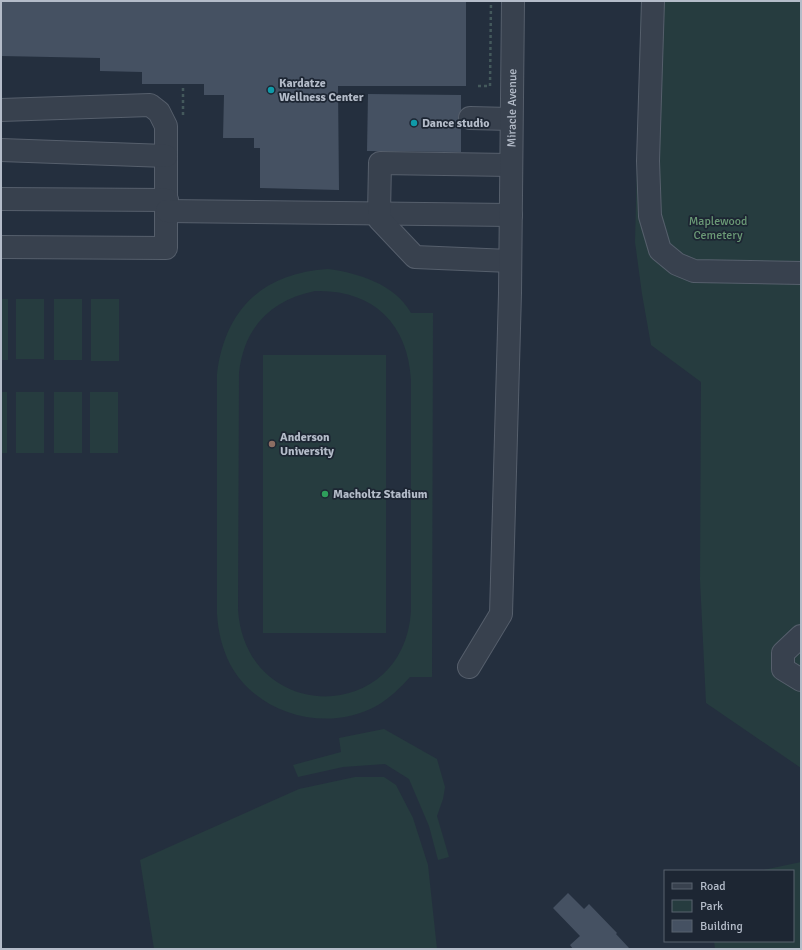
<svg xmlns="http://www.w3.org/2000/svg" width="802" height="950" viewBox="0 0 802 950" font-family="Signika,sans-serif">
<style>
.green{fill:#263c3f;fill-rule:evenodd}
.building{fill:#455162}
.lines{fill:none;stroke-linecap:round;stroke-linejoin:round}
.minor-casing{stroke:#565f6c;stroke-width:24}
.path{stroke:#44595c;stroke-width:2.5;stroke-dasharray:3 3;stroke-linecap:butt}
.minor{stroke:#38414e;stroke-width:22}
.culture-dot{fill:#0f9aa8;stroke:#1d2633;stroke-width:1.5}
.education-dot{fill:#8d6e63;stroke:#1d2633;stroke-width:1.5}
.leisure-dot{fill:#2e9e5b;stroke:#1d2633;stroke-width:1.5}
.labels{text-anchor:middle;stroke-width:3.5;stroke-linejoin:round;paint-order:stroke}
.poi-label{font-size:12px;font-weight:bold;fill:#b4bcc9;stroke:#1d2633;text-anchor:start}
.street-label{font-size:12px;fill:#b4bcc9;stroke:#1d2633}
.park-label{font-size:12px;fill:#6b9a76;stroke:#1d2633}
</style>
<rect width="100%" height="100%" fill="#242f3e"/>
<g class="green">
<path d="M641,1H801V768L706,703L700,580L701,382L651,345L642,294L635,242Z"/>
<path d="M328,269C358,273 395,284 411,313H433L432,677H410C400,688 391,697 378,705C328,734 257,715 230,664C222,648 218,631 217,614V374C225,309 263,273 328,269ZM315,291C372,289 408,323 411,380V611C404,725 246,725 238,610L239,373C244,328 270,300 315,291Z"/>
<rect x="1" y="299" width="7" height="61"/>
<rect x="16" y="299" width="28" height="60"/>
<rect x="54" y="299" width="28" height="61"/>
<rect x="91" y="299" width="28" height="62"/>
<rect x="263" y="355" width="123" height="278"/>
<rect x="1" y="392" width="6" height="61"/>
<rect x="16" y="392" width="28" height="61"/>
<rect x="54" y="392" width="28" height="61"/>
<rect x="90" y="392" width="28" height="61"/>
<path d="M384,729L437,759L445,787L443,799L437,816L449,857L438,860L429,826L409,779L385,764L343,767L298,777L293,765L341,752L339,738Z"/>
<path d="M355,777H384L396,785L413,818L428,865L437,949H154L140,860L299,789Z"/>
<path d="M801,862V949H715L714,941H793V871H758Z"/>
</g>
<g class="building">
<path d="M1,1H466V86H338L339,190L260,188V148H254V138H223L224,95H204V84H142V72L100,71V58L1,56Z"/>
<path d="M368,94L461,95V152L367,151Z"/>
<path d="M568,893L584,909L589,904L617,933L616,934L629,948L573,949L570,945L580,936L553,908Z"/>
</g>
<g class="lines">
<g class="minor-casing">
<g id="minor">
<path d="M653,1L648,161L650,216L660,250L677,264L694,271L801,273"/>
<path d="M1,110L150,105L159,112L166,126V248L1,247"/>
<path d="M470,118L511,119"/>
<path d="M1,150L166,156"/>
<path d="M1,199L167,200"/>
<path d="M167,211L511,215"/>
<path d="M510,261L415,257L379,219V214L380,163L511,165"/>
<path d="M801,636L783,653V669L801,680"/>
<path id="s1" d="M469,667L501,614L510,293L513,1"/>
</g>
</g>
<g class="path">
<path d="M478,86H490L491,1"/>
<path d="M183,115V85"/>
</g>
<use href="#minor" class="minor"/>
</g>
<g class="culture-dot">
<circle cx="271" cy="90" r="4"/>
<circle cx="414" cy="123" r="4"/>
</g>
<circle class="education-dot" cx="272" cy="444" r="4"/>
<circle class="leisure-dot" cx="325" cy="494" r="4"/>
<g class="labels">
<g class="poi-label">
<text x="279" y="87">Kardatze<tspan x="279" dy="14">Wellness Center</tspan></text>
<text x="422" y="127">Dance studio</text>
<text x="280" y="441">Anderson<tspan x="280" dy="14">University</tspan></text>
<text x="333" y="498">Macholtz Stadium</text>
</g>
<g class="street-label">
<text dy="4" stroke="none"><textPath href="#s1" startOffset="568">Miracle Avenue</textPath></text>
</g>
<g class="park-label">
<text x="718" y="225">Maplewood<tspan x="718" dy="14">Cemetery</tspan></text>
</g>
</g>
<rect width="802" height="950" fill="none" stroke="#b4bcc9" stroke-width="4"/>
<rect x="664" y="870" width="130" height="72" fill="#1d2633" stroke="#59626f"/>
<rect x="672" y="883" width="20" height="6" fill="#38414e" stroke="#59626f"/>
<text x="700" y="890" font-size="12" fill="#b4bcc9">Road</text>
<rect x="672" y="900" width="20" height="12" fill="#263c3f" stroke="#59626f"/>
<text x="700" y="910" font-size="12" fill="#b4bcc9">Park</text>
<rect x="672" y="920" width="20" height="12" fill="#455162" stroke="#59626f"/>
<text x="700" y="930" font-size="12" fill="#b4bcc9">Building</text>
</svg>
